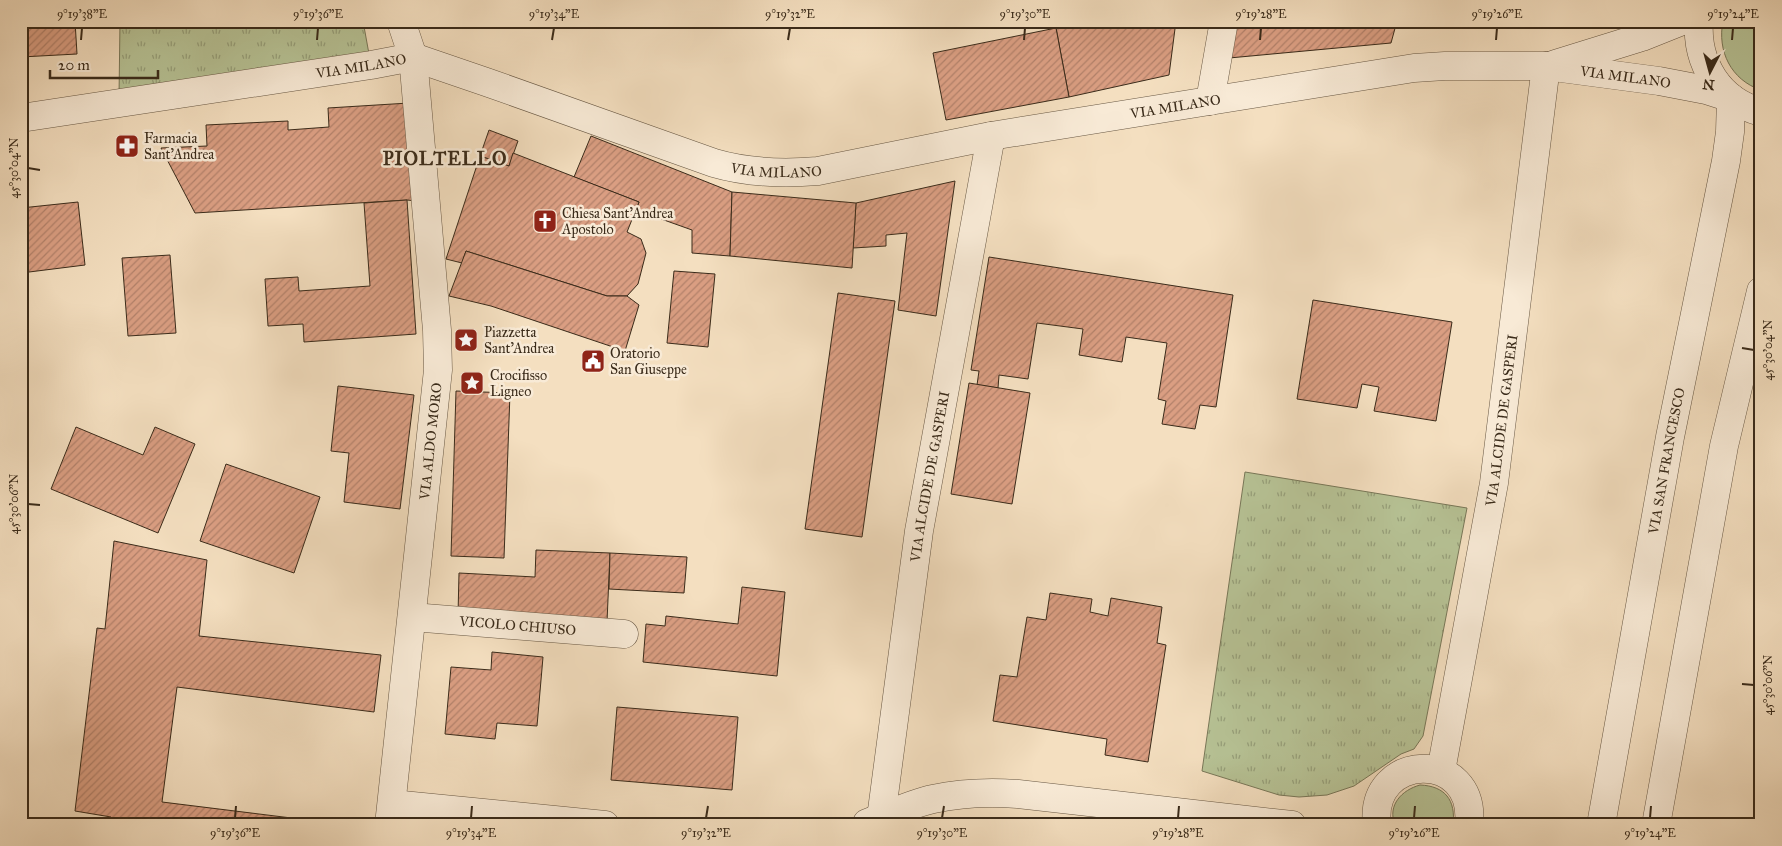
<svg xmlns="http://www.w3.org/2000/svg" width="1782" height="846" viewBox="0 0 1782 846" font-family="'IM FELL Great Primer',serif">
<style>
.grass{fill:#b7c396;stroke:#787758}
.park{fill:url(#park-tufts);stroke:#787758}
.building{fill:url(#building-hatch);stroke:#3a2b1a}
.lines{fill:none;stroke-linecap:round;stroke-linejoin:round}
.minor-casing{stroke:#685844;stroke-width:29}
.minor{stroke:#f8ead6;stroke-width:28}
.ticks{fill:none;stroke:#3a2b1a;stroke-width:2}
.labels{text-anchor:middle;stroke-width:5;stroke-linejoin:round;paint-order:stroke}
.street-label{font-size:14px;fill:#3a2b1a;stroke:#f8ead6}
.poi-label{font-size:14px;fill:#3a2b1a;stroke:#f8ead6;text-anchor:start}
.district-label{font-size:19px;font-weight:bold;letter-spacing:1px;fill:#3a2b1a;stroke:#f8ead6}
.neatline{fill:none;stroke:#3a2b1a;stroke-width:2}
.ticks-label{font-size:12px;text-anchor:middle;fill:#3a2b1a}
</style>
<defs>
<pattern id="park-tufts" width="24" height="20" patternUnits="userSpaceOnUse" patternTransform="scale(1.25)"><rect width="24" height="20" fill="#b7c396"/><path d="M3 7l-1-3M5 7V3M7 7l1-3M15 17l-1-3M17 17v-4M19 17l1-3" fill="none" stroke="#969f7a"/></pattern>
<pattern id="building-hatch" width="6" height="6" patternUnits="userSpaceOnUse" patternTransform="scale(1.25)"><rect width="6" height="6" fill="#da9e82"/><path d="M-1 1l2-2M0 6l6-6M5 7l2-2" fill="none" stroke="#b2816a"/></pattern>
</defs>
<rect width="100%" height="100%" fill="#f4dfc0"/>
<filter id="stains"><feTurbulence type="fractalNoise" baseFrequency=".004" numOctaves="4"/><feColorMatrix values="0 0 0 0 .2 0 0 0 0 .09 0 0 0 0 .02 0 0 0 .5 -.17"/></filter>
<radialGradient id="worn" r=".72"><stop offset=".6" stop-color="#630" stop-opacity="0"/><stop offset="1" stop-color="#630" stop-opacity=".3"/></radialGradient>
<g class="grass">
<path d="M1723,21H1761V90C1731,80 1717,51 1723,21Z"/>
<path d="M1420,785C1445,786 1456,800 1453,825H1395C1387,805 1402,790 1420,785Z"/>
</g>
<g class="park">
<path d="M120,21H363L371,65L119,97Z"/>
<path d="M1245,472L1467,508L1423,736L1414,749L1401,754L1354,786L1327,795L1299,797L1279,795L1202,771Z"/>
</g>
<g class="building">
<path d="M21,21H75L77,54L21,57Z"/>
<path d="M1094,21H1176L1169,75L1069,97L1056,28Z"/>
<path d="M1236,21H1397L1391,43L1229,58Z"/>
<path d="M1056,28L1069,97L946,120L933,53Z"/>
<path d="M409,103L417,201L407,200L195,213L161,148L207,146L206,125L288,121V130L329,127L328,108Z"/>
<path d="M489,130L518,141L509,166L480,156Z"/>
<path d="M591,136L732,192L730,256L692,253V230L636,210L639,202L574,177Z"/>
<path d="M513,153L639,202L627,232L641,239L646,253L638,284L627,296H607L466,251L462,263L446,259L480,156L509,166Z"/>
<path d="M955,181L936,316L898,310L907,233L886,235V246L853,248L856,203Z"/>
<path d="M732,192L856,203L852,268L730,256Z"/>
<path d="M407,200L416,334L304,342L303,324L268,326L265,279L298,277L299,291L370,286L364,203Z"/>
<path d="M78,202L85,265L21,273V208Z"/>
<path d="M466,251L607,296H627L639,305L625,351L491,306L449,296Z"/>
<path d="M170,255L176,333L128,336L122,258Z"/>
<path d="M989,257L1233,295L1216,407L1200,405L1195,429L1162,424L1166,401L1158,399L1167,343L1126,337L1122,362L1079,355L1083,329L1037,323L1028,379L999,375L998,388L977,385L979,371L971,370Z"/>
<path d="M674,271L715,274L708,347L667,343Z"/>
<path d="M838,293L895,301L862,537L805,529Z"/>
<path d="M1313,300L1452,322L1436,421L1374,411L1379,387L1362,384L1357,408L1297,399Z"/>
<path d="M969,383L1030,393L1012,504L951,494Z"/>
<path d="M338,386L414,395L400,509L344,502L349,453L331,451Z"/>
<path d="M456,391L510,393L504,558L451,556Z"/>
<path d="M76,427L143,455L155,427L195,444L158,533L51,489Z"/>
<path d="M226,464L320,497L294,573L200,541Z"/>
<path d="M114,541L207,560L199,636L381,655L374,712L177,687L162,802L348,825H110L111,817L75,811L97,628L105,629Z"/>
<path d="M536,550L610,553L607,622L458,615L459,573L535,577Z"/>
<path d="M610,553L687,557L684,593L609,589Z"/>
<path d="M742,587L785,592L777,676L643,662L646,624L665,626L666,616L738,624Z"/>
<path d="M1050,593L1092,599L1090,612L1108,616L1111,598L1162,607L1157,643L1166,645L1148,762L1105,755L1107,739L993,721L1000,675L1017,677L1027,617L1046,620Z"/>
<path d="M492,652L543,657L537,726L497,723L495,739L445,734L451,667L491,670Z"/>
<path d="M617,707L738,717L732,790L611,780Z"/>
</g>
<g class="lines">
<g class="minor-casing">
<g id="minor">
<path d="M1699,21C1696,63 1719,101 1761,112"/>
<path d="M1555,64L1642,37L1682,21"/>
<path d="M1210,101L1224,21"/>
<path id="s1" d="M21,118L371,65L413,57L489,83L714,163C748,173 782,174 818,171L991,136L1414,68L1445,66H1546L1659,81L1706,90L1731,98"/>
<path id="s2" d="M412,617L624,634"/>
<path id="s3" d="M1441,771L1494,483L1546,66"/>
<path d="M392,804L605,825"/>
<path d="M867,823C888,815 910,804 933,799C961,793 990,792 1018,794L1292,825"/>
<path id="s4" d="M389,825L438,370L437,330L413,57L401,21"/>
<path id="s5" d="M881,825V818L919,531L991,136"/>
<path d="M1377,825C1368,752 1477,748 1469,825"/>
<path id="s6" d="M1601,825L1670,437L1726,161L1730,132L1731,98"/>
<path d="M1656,825L1724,446L1761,291"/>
</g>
</g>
<use href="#minor" class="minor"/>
</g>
<path class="ticks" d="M81,40L82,28M317,40L318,28M552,40L554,28M788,40L790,28M1024,40L1025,28M1260,40L1261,28M1496,40L1497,28M1732,40L1733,28M28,168L40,170M1742,348L1754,350M28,504L40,505M1742,684L1754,685M235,818L236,806M471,818L472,806M706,818L708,806M942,818L944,806M1178,818L1179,806M1414,818L1415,806M1650,818L1651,806"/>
<defs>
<g id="pharmacy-square" transform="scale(1.25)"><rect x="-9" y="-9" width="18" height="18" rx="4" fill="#8f2418" stroke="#f8ead6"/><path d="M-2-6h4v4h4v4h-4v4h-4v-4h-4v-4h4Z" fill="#fff"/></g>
<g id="church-square" transform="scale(1.25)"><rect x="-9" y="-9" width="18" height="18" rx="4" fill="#8f2418" stroke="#f8ead6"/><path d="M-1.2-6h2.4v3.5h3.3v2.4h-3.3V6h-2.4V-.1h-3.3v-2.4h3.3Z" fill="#fff"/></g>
<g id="sight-square" transform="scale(1.25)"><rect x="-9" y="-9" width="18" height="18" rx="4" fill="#8f2418" stroke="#f8ead6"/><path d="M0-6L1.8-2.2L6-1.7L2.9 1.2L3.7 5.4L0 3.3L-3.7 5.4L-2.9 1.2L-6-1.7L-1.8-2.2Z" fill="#fff"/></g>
<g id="civic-square" transform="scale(1.25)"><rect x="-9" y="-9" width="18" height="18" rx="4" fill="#8f2418" stroke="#f8ead6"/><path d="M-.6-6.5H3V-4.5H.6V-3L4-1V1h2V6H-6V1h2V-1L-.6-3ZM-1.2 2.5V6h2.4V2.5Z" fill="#fff"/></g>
</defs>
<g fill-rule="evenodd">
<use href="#pharmacy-square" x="127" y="146"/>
<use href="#church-square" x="545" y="221"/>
<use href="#sight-square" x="466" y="340"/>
<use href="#civic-square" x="593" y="361"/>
<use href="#sight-square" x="472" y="383"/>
</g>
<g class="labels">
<g class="street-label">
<text dy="5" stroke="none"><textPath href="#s1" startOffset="344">VIA MILANO</textPath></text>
<text dy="5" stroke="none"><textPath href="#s1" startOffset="1638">VIA MILANO</textPath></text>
<text dy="5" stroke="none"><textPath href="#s1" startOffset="1184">VIA MILANO</textPath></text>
<text dy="5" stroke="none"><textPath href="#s1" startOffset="779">VIA MILANO</textPath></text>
<text dy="5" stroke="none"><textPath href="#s3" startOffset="356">VIA ALCIDE DE GASPERI</textPath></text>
<text dy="5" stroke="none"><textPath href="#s4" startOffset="386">VIA ALDO MORO</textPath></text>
<text dy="5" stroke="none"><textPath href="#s6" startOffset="370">VIA SAN FRANCESCO</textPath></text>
<text dy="5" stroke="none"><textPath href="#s5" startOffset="352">VIA ALCIDE DE GASPERI</textPath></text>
<text dy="5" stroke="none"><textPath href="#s2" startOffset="106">VICOLO CHIUSO</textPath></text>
</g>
<g class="poi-label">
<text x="144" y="143">Farmacia<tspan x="144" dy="16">Sant'Andrea</tspan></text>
<text x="562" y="218">Chiesa Sant'Andrea<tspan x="562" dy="16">Apostolo</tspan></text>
<text x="484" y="337">Piazzetta<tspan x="484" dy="16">Sant'Andrea</tspan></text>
<text x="610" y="358">Oratorio<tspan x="610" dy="16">San Giuseppe</tspan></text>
<text x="490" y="380">Crocifisso<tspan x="490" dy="16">Ligneo</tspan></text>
</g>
<g class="district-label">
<text x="445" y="165">PIOLTELLO</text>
</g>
</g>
<rect width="1782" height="846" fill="none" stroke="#f4dfc0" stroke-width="55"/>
<g transform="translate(1710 72) rotate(186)" stroke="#f8ead6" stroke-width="4" paint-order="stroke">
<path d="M0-4L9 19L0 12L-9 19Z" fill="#3a2b1a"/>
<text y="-8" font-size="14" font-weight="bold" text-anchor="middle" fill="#3a2b1a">N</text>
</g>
<path d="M50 70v8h108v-8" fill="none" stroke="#3a2b1a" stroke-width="2.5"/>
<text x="58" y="70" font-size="15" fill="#3a2b1a" stroke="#f8ead6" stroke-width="4" paint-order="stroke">20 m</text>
<rect x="28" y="28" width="1726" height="790" class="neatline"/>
<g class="ticks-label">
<text x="82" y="18">9°19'38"E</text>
<text x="318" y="18">9°19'36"E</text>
<text x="554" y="18">9°19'34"E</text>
<text x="790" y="18">9°19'32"E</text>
<text x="1025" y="18">9°19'30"E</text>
<text x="1261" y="18">9°19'28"E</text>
<text x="1497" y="18">9°19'26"E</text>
<text x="1733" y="18">9°19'24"E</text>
<text transform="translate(14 168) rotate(-90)" y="4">45°30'04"N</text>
<text transform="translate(1768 350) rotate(-90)" y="4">45°30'04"N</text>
<text transform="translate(14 504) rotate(-90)" y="4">45°30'06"N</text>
<text transform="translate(1768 685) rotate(-90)" y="4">45°30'06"N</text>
<text x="235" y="837">9°19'36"E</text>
<text x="471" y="837">9°19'34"E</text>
<text x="706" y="837">9°19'32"E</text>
<text x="942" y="837">9°19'30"E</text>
<text x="1178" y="837">9°19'28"E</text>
<text x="1414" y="837">9°19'26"E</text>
<text x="1650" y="837">9°19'24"E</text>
</g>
<rect width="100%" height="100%" filter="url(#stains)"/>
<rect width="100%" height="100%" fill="url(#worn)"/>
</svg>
